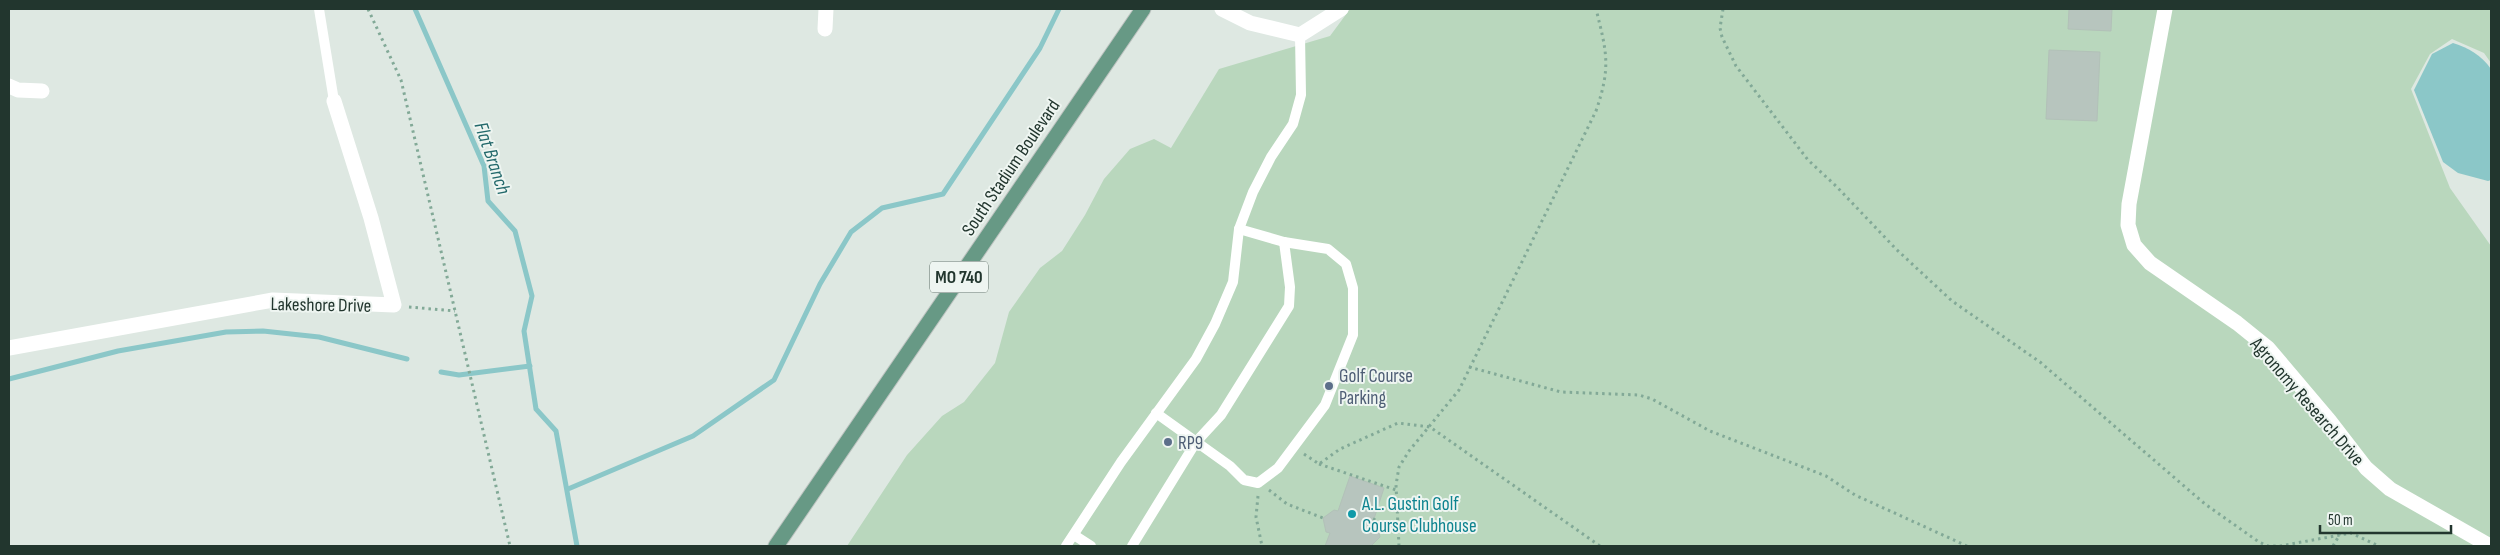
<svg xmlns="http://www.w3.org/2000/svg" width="2500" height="555" viewBox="0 0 2500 555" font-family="'Sofia Sans Condensed',sans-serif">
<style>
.green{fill:#b9d7bd}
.water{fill:#8bc7c8}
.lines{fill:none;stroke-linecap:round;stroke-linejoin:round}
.stream{stroke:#8bc7c8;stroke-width:5}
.building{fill:#b7c5be;stroke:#b2c1b8}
.primary-casing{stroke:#bdc3c0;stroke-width:17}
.path{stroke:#82a997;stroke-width:3;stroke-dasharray:2.5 4;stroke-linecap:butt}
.lane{stroke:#fff;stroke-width:10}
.street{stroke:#fff;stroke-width:15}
.primary{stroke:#679985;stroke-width:15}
.service-dot{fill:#5c6f8a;stroke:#eef5f1;stroke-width:2}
.culture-dot{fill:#0f9aa8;stroke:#eef5f1;stroke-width:2}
.labels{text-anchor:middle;stroke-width:4;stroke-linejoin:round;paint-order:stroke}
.shield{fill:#eef5f1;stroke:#5f6f68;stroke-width:1}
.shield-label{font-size:18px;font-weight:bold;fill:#22362e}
.street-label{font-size:19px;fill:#22362e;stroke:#eef5f1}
.service-label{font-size:19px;fill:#4e5e75;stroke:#eef5f1;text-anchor:start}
.culture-label{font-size:19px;fill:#0d838f;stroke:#eef5f1;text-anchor:start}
.water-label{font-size:20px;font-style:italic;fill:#23696b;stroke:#eef5f1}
</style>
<rect width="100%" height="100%" fill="#dee8e2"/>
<path class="green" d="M1350,9H2491V63L2484,53L2452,39L2430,54L2411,89L2450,188L2491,246V546H847L907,455L942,416L964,402L995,363L1009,312L1040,268L1062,251L1085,215L1104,179L1130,149L1154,139L1171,148L1219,69L1330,36Z"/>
<path class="water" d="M2453,43C2469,48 2481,55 2491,69V180L2488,181L2458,173L2443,162L2414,90L2432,54Z"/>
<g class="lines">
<g class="stream">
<path d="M415,9L484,166L488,201L515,231L532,296L524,331L536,409L556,431L577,546"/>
<path d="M441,372L459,375L530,366"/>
<path d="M9,379L118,351L226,332L263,331L319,337L407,359"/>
<path d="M568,489L693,436L774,380L820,284L851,232L882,208L943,194L1040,48L1059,9"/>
</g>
</g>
<g class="building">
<path d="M2069,9H2112L2111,31L2068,29Z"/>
<path d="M2049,50L2100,52L2097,121L2046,119Z"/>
<path d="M1350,476L1384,488L1373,522L1377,523L1380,537L1371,546H1325L1330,533L1326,532L1323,518L1334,510L1338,511Z"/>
</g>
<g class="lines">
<g class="primary-casing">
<path id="primary" d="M776,546L1143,9"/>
</g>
<g class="path">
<path d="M368,9L401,80L510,546"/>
<path d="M1723,9L1720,28L1722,37L1736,66L1808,160L1837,187L1896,249L1952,301L2040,362L2205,504L2259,542L2268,546H2280L2351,533L2379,546"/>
<path d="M409,307L455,311"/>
<path d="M1469,367L1561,392L1639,395L1652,399L1710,431L1826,476L1855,495L1967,546"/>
<path d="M1304,454L1319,464L1340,449L1398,423L1430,427L1600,546"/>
<path d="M1319,464L1396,490"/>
<path d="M1269,490L1287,504L1323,518"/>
<path d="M1258,496L1256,517L1262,546"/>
<path d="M1373,519L1396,528"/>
<path d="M1399,546L1396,485L1399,467L1409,451L1459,390L1596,111C1611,67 1607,53 1596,9"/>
<path d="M2333,546L2340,534"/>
</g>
<g class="lane">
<path d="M319,9L334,101"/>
<path d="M1156,413L1230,466L1244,480L1258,483L1278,468L1325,405L1353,335V288L1346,264L1328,249L1284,242L1239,229"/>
<path d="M1074,535L1091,546"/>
<path d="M1066,546L1121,462L1196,359L1215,324L1233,282L1239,229L1253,192L1271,157L1293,124L1301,95L1300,35"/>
<path d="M1132,546L1196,442L1221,415L1289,306L1290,287L1284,242"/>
</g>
<g class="street">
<path d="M1222,9L1250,23L1300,35L1341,9"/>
<path d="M2165,9L2129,204L2128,225L2134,245L2150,263L2237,323L2268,348L2329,420L2366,468L2390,489L2490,546"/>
<path d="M825,29L826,9"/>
<path d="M9,86L18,90L42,91"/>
<path d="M9,348L273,300L394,305L371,218L334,101"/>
</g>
<use href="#primary" class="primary"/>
</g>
<g class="service-dot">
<circle cx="1329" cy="386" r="5"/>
<circle cx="1168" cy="442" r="5"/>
</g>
<circle class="culture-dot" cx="1352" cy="514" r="5"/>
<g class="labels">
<rect class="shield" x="930" y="261.5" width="58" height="31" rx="4"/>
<g class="shield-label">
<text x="959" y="283">MO 740</text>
</g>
<g class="street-label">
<text transform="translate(1010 167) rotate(-56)" y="7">South Stadium Boulevard</text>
<text transform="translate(321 304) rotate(1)" y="7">Lakeshore Drive</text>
<text transform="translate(2308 401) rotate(49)" y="7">Agronomy Research Drive</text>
</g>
<g class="service-label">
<text x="1339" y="382">Golf Course<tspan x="1339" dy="22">Parking</tspan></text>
<text x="1178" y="449">RP9</text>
</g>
<g class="culture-label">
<text x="1362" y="510">A.L. Gustin Golf<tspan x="1362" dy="22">Course Clubhouse</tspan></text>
</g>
<g class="water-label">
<text transform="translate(493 158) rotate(71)" y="7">Flat Branch</text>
</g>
</g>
<rect width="2500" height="555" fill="none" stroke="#22362e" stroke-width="20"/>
<path d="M2320 525v8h131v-8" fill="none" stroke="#22362e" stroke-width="2.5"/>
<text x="2328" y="525" font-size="15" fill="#22362e" stroke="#eef5f1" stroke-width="4" paint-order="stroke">50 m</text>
</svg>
